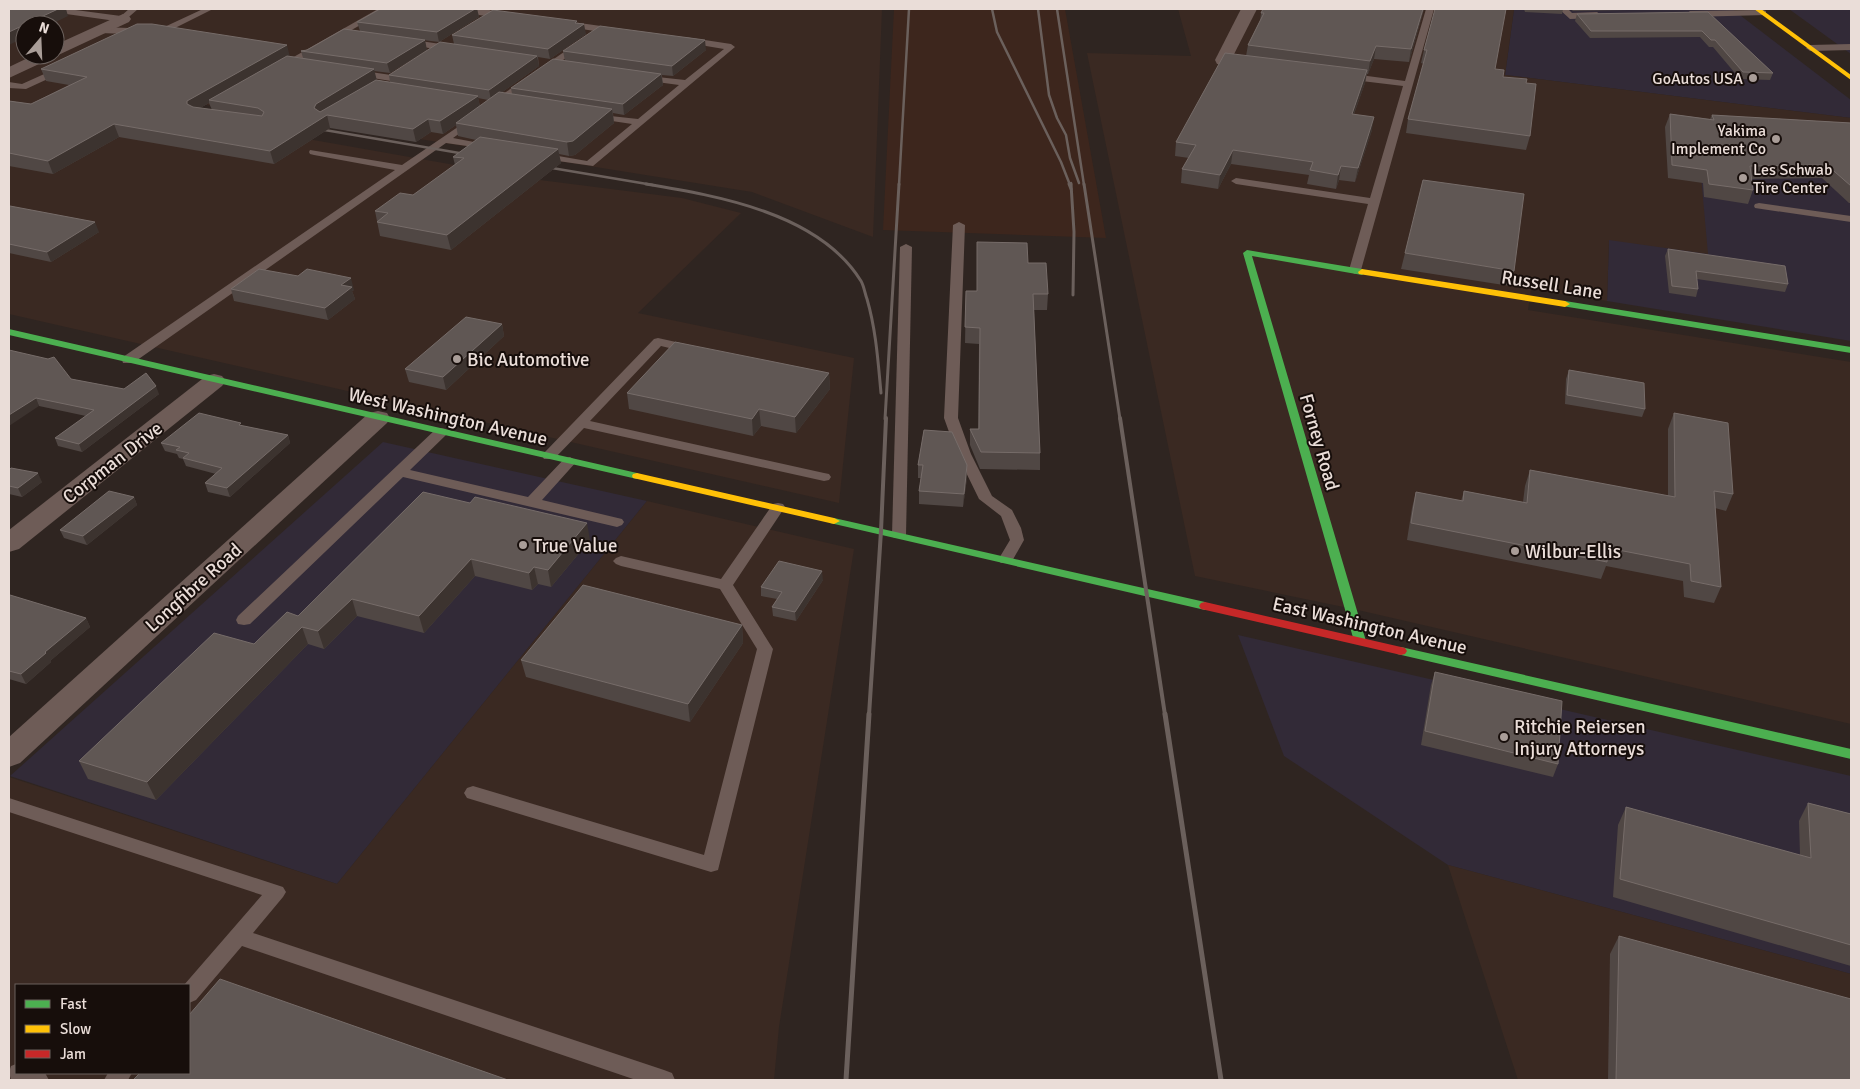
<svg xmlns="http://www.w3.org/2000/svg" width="1860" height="1089" viewBox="0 0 1860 1089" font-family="Signika,sans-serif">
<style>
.commercial{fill:#322a37}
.industrial{fill:#3a2922;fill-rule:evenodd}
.built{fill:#3d261d}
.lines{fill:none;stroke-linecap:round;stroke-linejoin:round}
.lane{fill:#6e5c57;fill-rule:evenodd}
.street{fill:#6e5c57;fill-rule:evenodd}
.fast{fill:#4caf50;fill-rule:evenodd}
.slow{fill:#ffc107;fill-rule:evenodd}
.jam{fill:#c62828;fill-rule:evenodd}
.rail-far3{stroke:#6b605c;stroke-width:2.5}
.rail-far2{stroke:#6b605c;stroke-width:3}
.rail-far1{stroke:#6b605c;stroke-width:4}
.rail{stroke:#6b605c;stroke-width:5}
.wall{fill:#504744;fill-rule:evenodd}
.shaded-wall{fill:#3c332f}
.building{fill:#605754;stroke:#766c69}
.poi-dot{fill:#a99d98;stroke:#170e0b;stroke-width:2}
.labels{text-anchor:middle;stroke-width:4;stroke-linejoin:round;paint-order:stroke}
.far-poi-label{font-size:16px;fill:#eaddd8;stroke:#170e0b;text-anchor:end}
.street-label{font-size:19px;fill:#eaddd8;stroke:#170e0b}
.poi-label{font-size:19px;fill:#eaddd8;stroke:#170e0b;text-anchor:start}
</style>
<rect width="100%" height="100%" fill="#2f2521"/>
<g class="commercial">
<path d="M1514,9H1732L1851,100V118L1505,75Z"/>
<path d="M1789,9H1851V54Z"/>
<path d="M1697,143L1851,151V341L1607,301L1609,240Z"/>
<path d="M383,442L647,501L337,884L10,776Z"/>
<path d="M1238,635L1851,776V974L1448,865L1284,756Z"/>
</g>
<g class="industrial">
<path d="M9,9H882L873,237L752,192L200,104L177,116L540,180L682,198L741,213L638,313L854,358L839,503L9,314ZM25,25H55V55H25Z"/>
<path d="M1178,9H1514L1505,75L1851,118V151L1698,143L1708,254L1609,240L1607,301L1531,289L1528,310L1851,362V724L1358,610L1195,576L1087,53L1191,56Z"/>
<path d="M647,501L854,549L779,1027L774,1080H9V777L337,884ZM16,985H189V1073H16Z"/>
<path d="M1448,865L1851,974V1080H1518Z"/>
</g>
<path class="built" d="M894,9H1065L1106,238L883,230Z"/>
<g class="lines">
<g class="lane">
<path d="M48,9H68L121,16L129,9H138L123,22L52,12Z"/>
<path d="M203,9H213L161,35L99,33L95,30L99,27L160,29Z"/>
<path d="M378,9H388L284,69L281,70L276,67Z"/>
<path d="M452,9C465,8 487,6 498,14L482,25L478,22L486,16L456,12Z"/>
<path d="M1426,9H1434L1361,270L1355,274L1351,272L1349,270L1368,204L1236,184L1231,181L1236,178L1370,198L1403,86L1345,79L1340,76L1345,73L1405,81Z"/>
<path d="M1559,9H1568L1572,13L1597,12L1601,15L1597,18L1570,19Z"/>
<path d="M1763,10L1766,11V15L1690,17L1686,14L1690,11Z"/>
<path d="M565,21L601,26L605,29L601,32L562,26L561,24Z"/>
<path d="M685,37L731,44L735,47L593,166L537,158L536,156L537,154L541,153L587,161L632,124L592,118V114L638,119L679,85L642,80L639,79V75L685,80L724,49L682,42V38Z"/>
<path d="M407,39L454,46L458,49L454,52L404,44V40Z"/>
<path d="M580,41L584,44L583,46L496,107H490V103Z"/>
<path d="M1851,44V50L1810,51L1806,48L1810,45Z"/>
<path d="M62,66L67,69L65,71L26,89L9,88V82L22,84Z"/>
<path d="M357,70L391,75L396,78L391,81L354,75V71Z"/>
<path d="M474,116L479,119L477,121L453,138L495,146V150L446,143L133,363H123L122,360L123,357L395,170L314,155L310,154L309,152L310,150L402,165Z"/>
<path d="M1759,203L1851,216V222L1755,208L1754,206L1755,204Z"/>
<path d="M959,222L965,225L958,418L971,454L992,496L1012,510L1021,528L1024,540L1011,563H1001L998,560L1010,540L1001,516L979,499L957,454L944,418L953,225Z"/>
<path d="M906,244L912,247L906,535L904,538H894L892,535L900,247Z"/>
<path d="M658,338L694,346L696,349L690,353L661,346L590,421L824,473L829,474L831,477L829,480L824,481L584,428L554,459H544L542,456L544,453L654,339Z"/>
<path d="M441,428L446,429L448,432L446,435L410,470L528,497L565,458L570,457L577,461L542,500L622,519L624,522L622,525L617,527L403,477L250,624L244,625L238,624L236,620L238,616L436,429Z"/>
<path d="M778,503L783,504L785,507L733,585L773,649L718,870L711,872L467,798L464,793L467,788L473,786L704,855L757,649L720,589L621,566L616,564L613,561L616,558L621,556L721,579L773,504Z"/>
<path d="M9,798L283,887L286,892L283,897L253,933L664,1070L672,1073L675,1080H636L242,946L196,1000L189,1003V985H184L262,895L9,812Z"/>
<path d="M16,1064V1073H45L49,1080H11L9,1072L11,1066Z"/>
<path d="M108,1073H132L128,1080H104Z"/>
</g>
<g class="street">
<path d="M1241,9H1257L1229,64H1217L1215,60Z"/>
<path d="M123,14L129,16L131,19L129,22L9,78V67L34,55H55V45Z"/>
<path d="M214,374L222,376L226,381L222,386L19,549L9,552V530L206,376Z"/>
<path d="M378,411L387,413L390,418L387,423L20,763L9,767V737L369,413Z"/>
</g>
<g class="fast">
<path d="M1247,250L1362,269L1366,272L1362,275L1252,256L1366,641L1364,644H1356L1354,641L1243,253Z"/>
<path d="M1565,301L1851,347V353L1562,306L1560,304Z"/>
<path d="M9,329L637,473L642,476L637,479L9,335Z"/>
<path d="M834,518L1205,602L1211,606L1205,610L830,523L828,521L830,519Z"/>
<path d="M1401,647L1851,749V759L1397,654L1395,651L1397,648Z"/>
</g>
<g class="slow">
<path d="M1754,9H1761L1851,75V80Z"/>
<path d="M1362,269L1565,301L1570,304L1565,307L1359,274L1358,272Z"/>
<path d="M637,473L834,518L840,521L834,524L633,478L632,476L633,474Z"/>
</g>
<path class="jam" d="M1205,602L1401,647L1405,648L1407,651L1405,654L1401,655L1201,609L1199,606L1201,603Z"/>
<g class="rail-far3">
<path d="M992,9L997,32L1061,162L1070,185"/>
<path d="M1038,9L1049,95L1057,118L1066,135L1070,158L1079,183"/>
<path d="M1057,9L1084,185"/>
<path d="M313,128L471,155"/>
<path d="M540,166L653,185"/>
<path d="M1071,183V185"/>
<path d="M899,185L909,9"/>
</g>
<g class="rail-far2">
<path d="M646,184C718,196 819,213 861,281C864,286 865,294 867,299C876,330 878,361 881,393"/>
<path d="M1069,184L1071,189"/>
<path d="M1071,184L1074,232L1073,295"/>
<path d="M1084,184L1120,419"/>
<path d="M885,419L899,184"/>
</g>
<g class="rail-far1">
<path d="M1120,418L1165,715"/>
<path d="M869,715L881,531L886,418"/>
</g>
<g class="rail">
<path d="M1165,714L1221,1080"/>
<path d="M846,1080L869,714"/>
</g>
</g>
<g class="wall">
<path d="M380,9H477L479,17L439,42L423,40L427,50L390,73L374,71L376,80L390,82L389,75L454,44L452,35L577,21V23L586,34L550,59L538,57L539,66L501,93L512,94L511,88L565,61L563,51L706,50L673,76L662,75L663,85L624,115L613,113L614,123L575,155L569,156L559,154L561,163L451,250L380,236L375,211L413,195L455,165L453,157L476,140L458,136L456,125L443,134L431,132L416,142L330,128L274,164L119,137L53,174L9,166V101L31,104L69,85L46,81L41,69L290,56L303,58L301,51L307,50L360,31L357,22ZM478,98L488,100L480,106ZM209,103L212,110L200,108Z"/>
<path d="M1263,9H1424L1409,62L1374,59L1368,74H1367L1365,83L1354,114L1372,130L1355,182L1339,180L1336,189L1307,184L1309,175L1231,164L1218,189L1181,183L1182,169L1189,158L1175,156L1176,142L1246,56L1248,45L1260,21L1261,13Z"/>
<path d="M1435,9L1503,77L1526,83L1530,136L1526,150L1406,133L1408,119L1424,64L1421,63L1424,50Z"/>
<path d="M1524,9H1563L1562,14L1525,12Z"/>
<path d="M1570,9H1686L1573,11Z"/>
<path d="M1708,12L1773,73L1770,80L1740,79L1713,47H1709L1700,37L1590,38L1575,21L1577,14Z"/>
<path d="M1670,114L1710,119L1712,115L1851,123V203H1849L1822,178L1752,179L1753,190L1748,204L1704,197L1703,183L1668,178L1665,127Z"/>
<path d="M9,207L99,232L51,262L9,253Z"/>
<path d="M1668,249L1788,284L1785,292L1697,279L1698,289L1696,297L1669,293L1665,256Z"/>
<path d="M1405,253L1514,271L1510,286L1401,269Z"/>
<path d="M1028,263L1048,294L1047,310H1034L1040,453V470L980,469L970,445V429H978L979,344L965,343L966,291H977Z"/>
<path d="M231,289L354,290L352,291L355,299L328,320L234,301Z"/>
<path d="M502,324L504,336L446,390L409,382L405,369Z"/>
<path d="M9,350L71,379L124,389L159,394L82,452L58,446L55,438L86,416L39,406Z"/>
<path d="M1569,370L1645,409L1642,417L1565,404L1566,379Z"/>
<path d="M829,373L830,389L796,433L761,426L753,436L629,409L627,393Z"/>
<path d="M1674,413L1733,494L1726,511L1715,508L1721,587L1714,603L1684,597L1683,581L1606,566L1601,579L1407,540L1412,508L1416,492L1461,501L1464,491L1523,502L1525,486L1530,470L1668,496V429Z"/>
<path d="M242,426L288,435L290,443L230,497L208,492L205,483L216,474L186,466L183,459L179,458L177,454L165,451L161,443Z"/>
<path d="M924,430L967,478L963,507L919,504V491L921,478H918V465Z"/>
<path d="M9,470L42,482L22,497L9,494Z"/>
<path d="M423,492L590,540L551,587L538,584L532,590L475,576L424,633L357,616L324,649L308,644L156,800L88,779L79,761L254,644L298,616Z"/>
<path d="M134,497L137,505L87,545L64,538L60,530Z"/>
<path d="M823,580L796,621L773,616L772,607L777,599L761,596V587Z"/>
<path d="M9,596L86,618L90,627L50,661L51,662L26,684L9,679Z"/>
<path d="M742,625L743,643L690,722L526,677L521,660Z"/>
<path d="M1435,672L1558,764L1553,777L1421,745L1431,685Z"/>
<path d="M1808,803L1851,814V966L1613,897L1618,825L1626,807L1800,855L1799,821Z"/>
<path d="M1619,936L1851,1080H1608L1610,954Z"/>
</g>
<g class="shaded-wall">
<path d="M58,9H66L68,16L50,25H25V37L9,45V32Z"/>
<path d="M475,9H477L479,17L439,42L437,32Z"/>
<path d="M1423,9L1422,15L1409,62L1411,49Z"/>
<path d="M577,21L578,28L584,24L586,34L550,59L548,49Z"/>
<path d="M425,40L427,50L390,73L387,63Z"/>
<path d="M705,40L706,50L673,76L672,66Z"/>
<path d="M287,45L290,57L209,100V103L191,113L187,104V101Z"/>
<path d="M1376,46L1374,59L1368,74L1370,61Z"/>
<path d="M537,56L539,66L491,100L489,90Z"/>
<path d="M374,69L377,81L320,117L314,108L316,104Z"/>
<path d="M1367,70L1365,83L1349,127L1352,114Z"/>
<path d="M661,74L663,85L624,115L623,104Z"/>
<path d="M478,96L480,108L456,123V125L443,134L440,121Z"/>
<path d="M612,109L614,123L575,155L569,156L567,142Z"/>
<path d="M327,115L330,128L274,164L270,151Z"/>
<path d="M1374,117L1372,130L1355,182L1358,168Z"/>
<path d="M428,119L431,132L416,142L413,129Z"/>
<path d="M114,124L119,137L53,174L48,161Z"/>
<path d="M558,149L561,163L451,250L447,235Z"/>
<path d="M1233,150L1231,164L1218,189L1220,175Z"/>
<path d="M1341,166L1339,180L1336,189L1338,175Z"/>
<path d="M95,222L99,232L51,262L47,252Z"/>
<path d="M351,278L354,290L352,291L355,299L328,320L325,308L341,285Z"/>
<path d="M502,324L504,336L446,390L443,377Z"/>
<path d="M829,373L830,389L796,433L795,417Z"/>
<path d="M156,386L159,394L82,452L79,444Z"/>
<path d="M36,398L39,406L9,426V415Z"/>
<path d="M759,409L761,426L753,436L752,419Z"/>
<path d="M288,435L290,443L230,497L227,488Z"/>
<path d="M967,465V478L963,507L964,494Z"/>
<path d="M38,473L42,482L22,497L18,488Z"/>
<path d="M134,497L137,505L87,545L83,536Z"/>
<path d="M587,523L590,540L551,587L548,570Z"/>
<path d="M471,559L475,576L424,633L419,616Z"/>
<path d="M534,567L538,584L532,590L529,573Z"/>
<path d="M822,571L823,580L796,621L795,612Z"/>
<path d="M352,599L357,616L324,649L318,631Z"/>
<path d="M86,618L90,627L50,661L51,662L26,684L21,674L45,652Z"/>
<path d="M742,625L743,643L690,722L688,704Z"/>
<path d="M302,627L308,644L156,800L147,782Z"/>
</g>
<g class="building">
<path d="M9,9H58L9,32Z"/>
<path d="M380,9H475L437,32L357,22Z"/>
<path d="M1263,9H1423L1411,49L1376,46L1370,61L1248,45L1264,13H1261Z"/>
<path d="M1435,9H1506L1495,69L1504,70L1503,77L1527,79L1526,83L1536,84L1530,136L1408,119L1427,50H1424Z"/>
<path d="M493,10L577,21L575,23L584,24L548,49L452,35Z"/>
<path d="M1708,12L1773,73L1743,72L1715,40H1711L1702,31H1591L1577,14Z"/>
<path d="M137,24H152L287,45L187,101V104L193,107L262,116L264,112L258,108L209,100L287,56L374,69L316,104L314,108L320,112L376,80L478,96L440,121L428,119L413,129L327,115L270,151L114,124L48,161L9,153V101L31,104L87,77L41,69Z"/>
<path d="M600,26L705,40L672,66L563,51Z"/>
<path d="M344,29L425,40L387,63L301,51L307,50Z"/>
<path d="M440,42L537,56L489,90L389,75Z"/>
<path d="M1225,53L1367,70L1352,114L1374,117L1358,168L1341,166L1338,175L1310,170L1313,162L1233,150L1220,175L1182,169L1196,145L1176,142Z"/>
<path d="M553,59L661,74L623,104L511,88Z"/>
<path d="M499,92L612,109L573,141L567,142L456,123Z"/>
<path d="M1670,114L1714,120L1712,115L1851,123V186L1827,165L1750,166L1753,190L1709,184L1707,170L1672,165Z"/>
<path d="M480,137L558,149L447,235L377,222L388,213L375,211L400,193L413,195L464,158L453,157Z"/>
<path d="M1423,180L1524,194L1514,271L1405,253Z"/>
<path d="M10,206L95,222L47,252L9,244V207Z"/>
<path d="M977,242L1027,243L1028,263H1046L1048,294H1033L1040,453L981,452L970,429H979L980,328L965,327L966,291H977Z"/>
<path d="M1668,249L1785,266L1788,284L1696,271L1698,289L1672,286Z"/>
<path d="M259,269L298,276L307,269L351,278L341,285L352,287L325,308L231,289Z"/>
<path d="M466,317L502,324L443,377L405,369Z"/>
<path d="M675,342L829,373L795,417L759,409L752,419L627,393Z"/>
<path d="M9,350L48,359L54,357L71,379L124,389L146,373L156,386L79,444L55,438L94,410L36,398L9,415Z"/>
<path d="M1569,370L1644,383L1645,409L1567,395Z"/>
<path d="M199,413L241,423L239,425L288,435L227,488L205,483L222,468L183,458L189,453L176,450L180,447L161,443Z"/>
<path d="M1674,413L1728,423L1733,494L1714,491L1721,587L1691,581L1690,564L1608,548L1607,562L1411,523L1416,492L1463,501L1464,491L1527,503L1530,470L1675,497Z"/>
<path d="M924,430L952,432L967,465L964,494L919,491L923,465H918Z"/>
<path d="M11,468L38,473L18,488L9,486V470Z"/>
<path d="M109,491L134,497L83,536L60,530Z"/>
<path d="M423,492L470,503L475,497L587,523L548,570L534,567L529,573L471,559L419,616L352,599L318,631L302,627L147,782L79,761L214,633L254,644L287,612L298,616Z"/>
<path d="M779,561L822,571L795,612L772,607L782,592L761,587Z"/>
<path d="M583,585L742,625L688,704L521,660Z"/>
<path d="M10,595L86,618L45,652L46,653L21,674L9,671V596Z"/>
<path d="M1435,672L1562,701L1558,764L1425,731Z"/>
<path d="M1808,803L1851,814V945L1620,879L1626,807L1811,858Z"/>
<path d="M1619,936L1851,999V1080H1616Z"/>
<path d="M220,979L508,1080H133L140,1073H189V1015Z"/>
</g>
<g class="poi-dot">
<circle cx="1753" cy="78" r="5"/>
<circle cx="1776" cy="139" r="5"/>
<circle cx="1743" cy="178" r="5"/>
<circle cx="457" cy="359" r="5"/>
<circle cx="523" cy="545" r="5"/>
<circle cx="1515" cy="551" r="5"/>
<circle cx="1504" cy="737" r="5"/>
</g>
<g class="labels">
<g class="far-poi-label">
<text x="1743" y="84">GoAutos USA</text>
<text x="1766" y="136">Yakima<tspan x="1766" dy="18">Implement Co</tspan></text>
<text x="1753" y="175" text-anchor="start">Les Schwab<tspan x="1753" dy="18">Tire Center</tspan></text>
</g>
<g class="street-label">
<text transform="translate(1552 284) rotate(9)" y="7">Russell Lane</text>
<text transform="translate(448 416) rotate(13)" y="7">West Washington Avenue</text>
<text transform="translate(1320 442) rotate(74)" y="7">Forney Road</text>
<text transform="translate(112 462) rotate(-38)" y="7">Corpman Drive</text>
<text transform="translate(193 587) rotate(-42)" y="7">Longfibre Road</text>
<text transform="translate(1370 625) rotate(13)" y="7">East Washington Avenue</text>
</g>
<g class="poi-label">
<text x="467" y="366">Bic Automotive</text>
<text x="533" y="552">True Value</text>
<text x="1525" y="558">Wilbur-Ellis</text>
<text x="1514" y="733">Ritchie Reiersen<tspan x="1514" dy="22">Injury Attorneys</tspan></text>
</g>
</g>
<rect width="1860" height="1089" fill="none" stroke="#eaddd8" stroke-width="20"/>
<rect x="15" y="984" width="175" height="90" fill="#170e0b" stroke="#6b615d"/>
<rect x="25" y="1000" width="25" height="8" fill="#4caf50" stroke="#6b615d"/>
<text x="60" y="1009" font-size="15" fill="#eaddd8">Fast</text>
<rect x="25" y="1025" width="25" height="8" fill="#ffc107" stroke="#6b615d"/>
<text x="60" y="1034" font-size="15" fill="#eaddd8">Slow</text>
<rect x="25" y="1050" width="25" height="8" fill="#c62828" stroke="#6b615d"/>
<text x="60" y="1059" font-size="15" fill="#eaddd8">Jam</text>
<g transform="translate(40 40) rotate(19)"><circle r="24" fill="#170e0b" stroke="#6b615d"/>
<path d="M0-4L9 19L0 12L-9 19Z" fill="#a99d98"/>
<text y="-8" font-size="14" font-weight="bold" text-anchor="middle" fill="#eaddd8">N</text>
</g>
</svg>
